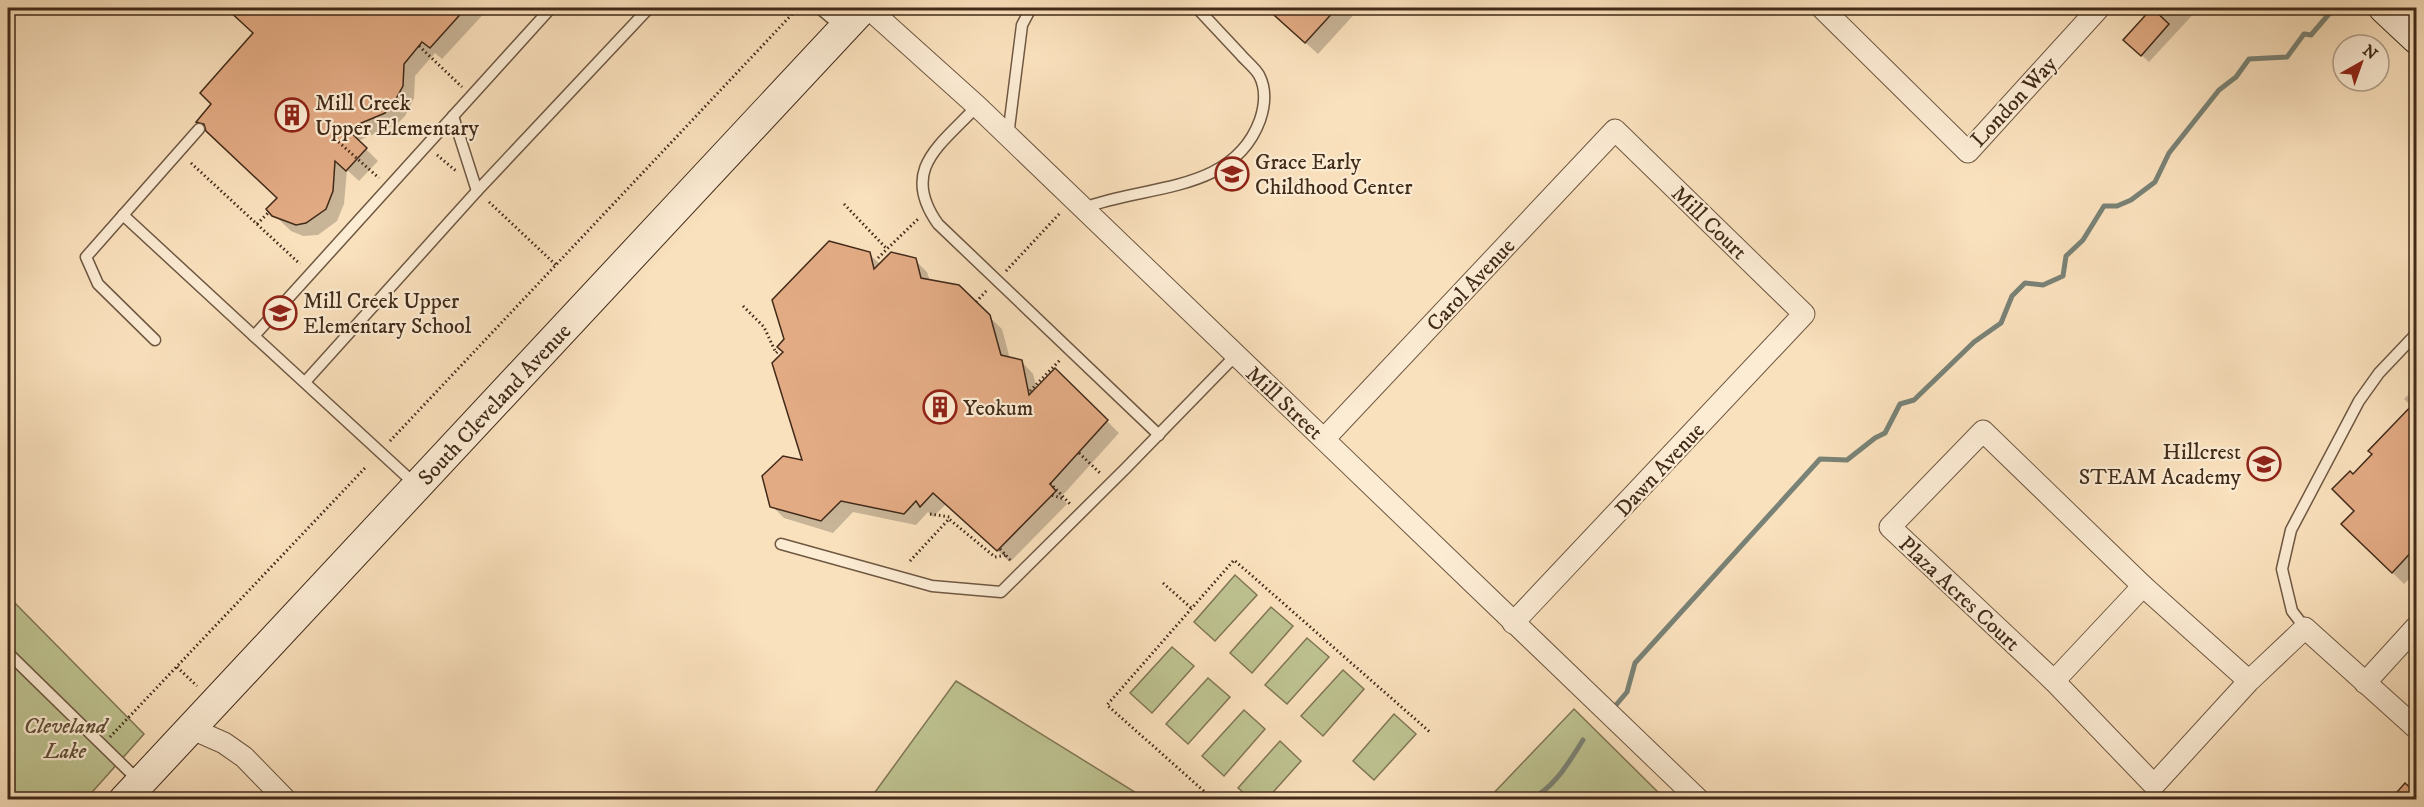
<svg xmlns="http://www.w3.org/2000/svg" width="2424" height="807" viewBox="0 0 2424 807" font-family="'IM FELL DW Pica',serif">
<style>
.green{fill:#bec391;stroke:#807655;stroke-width:1.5}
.shadow{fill:#0003}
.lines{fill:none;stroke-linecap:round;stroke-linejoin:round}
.stream{stroke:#798276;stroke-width:5}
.building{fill:#e3ab84;stroke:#412a19;stroke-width:1.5}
.lane-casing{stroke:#6f5842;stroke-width:13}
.street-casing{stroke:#6f5842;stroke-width:23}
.secondary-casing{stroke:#412a19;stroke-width:32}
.path{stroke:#412a19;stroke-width:3;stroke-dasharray:1.5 3;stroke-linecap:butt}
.lane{stroke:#fcecd4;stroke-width:10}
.street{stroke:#fcecd4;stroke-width:21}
.secondary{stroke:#fcecd4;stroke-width:30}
.labels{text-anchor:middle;stroke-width:4.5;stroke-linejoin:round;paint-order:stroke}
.street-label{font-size:22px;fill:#412a19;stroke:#fcecd4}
.poi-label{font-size:22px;fill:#412a19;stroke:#fcecd4;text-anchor:start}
.park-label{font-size:22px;font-style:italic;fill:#605037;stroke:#fcecd4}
</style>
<rect width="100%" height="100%" fill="#fae1bd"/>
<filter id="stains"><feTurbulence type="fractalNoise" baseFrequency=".00333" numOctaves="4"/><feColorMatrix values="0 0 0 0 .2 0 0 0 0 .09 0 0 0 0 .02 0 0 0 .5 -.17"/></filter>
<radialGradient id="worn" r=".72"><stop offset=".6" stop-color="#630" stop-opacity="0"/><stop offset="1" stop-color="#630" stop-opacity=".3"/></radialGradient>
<g class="green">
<path d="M1235,575L1257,595L1215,641L1194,622Z"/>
<path d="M8,596L144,734L86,799H8Z"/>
<path d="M1271,607L1293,626L1252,673L1230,653Z"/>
<path d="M1307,638L1329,657L1287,704L1265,685Z"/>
<path d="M1172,647L1194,666L1152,713L1130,693Z"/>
<path d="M1343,670L1364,689L1323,736L1301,716Z"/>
<path d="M1208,678L1230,697L1188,744L1166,724Z"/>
<path d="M956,681L1146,799H870Z"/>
<path d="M1574,709L1665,799H1488Z"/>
<path d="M1244,710L1265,729L1224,776L1202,756Z"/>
<path d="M1394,714L1416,734L1374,780L1353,761Z"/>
<path d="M1280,741L1301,761L1267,799H1251L1238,788Z"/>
</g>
<g class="shadow">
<path d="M228,8H489L442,59L435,53L415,76L414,98L405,116L397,124L358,141L378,161L359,181L347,170L344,204L337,221L318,235L303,236L291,231L268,209L279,198L198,122L213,104L255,34Z"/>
<path d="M1267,8H1360L1318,54Z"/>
<path d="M2155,8H2199L2149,62L2125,40Z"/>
<path d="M869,254L881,265L915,260L927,272L930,281L958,287L1002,329L1010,359L1021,361L1033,374L1037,389L1055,370L1119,433L1061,497L1067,504L1010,562L946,504L933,517L928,512L916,525L853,512L833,533L784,518L772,506L804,462Z"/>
<path d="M2416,387V572L2404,584L2343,524L2356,511L2353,476L2413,407L2404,399Z"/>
</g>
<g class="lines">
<g class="stream">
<path d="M1616,705L1627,692L1635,663L1820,459L1847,460L1875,438L1885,433L1900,404L1914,400L1974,342L2001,323L2012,296L2025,283L2043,285L2063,276L2066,256L2083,240L2104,206H2117L2131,200L2155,182L2169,153L2219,90L2236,77L2249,59L2287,57L2304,34L2311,35L2329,14"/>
<path d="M1529,800C1554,789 1569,762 1583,740"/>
</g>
</g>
<g class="building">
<path d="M226,8H466L430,48L422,42L404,64L403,86L393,104L385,113L347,129L367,148L346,171L335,161L333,191L326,209L306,223L296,225L272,216L266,209L277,198L206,131L204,124L196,122L211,104L200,93L253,33Z"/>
<path d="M1266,8H1337L1305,43Z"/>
<path d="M2152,8L2169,24L2141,56L2123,40Z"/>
<path d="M829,241L870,252L874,269L891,252L916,258L921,278L959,285L990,315L1001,355L1022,360L1029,395L1055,368L1108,420L1050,484L1056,491L997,551L933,493L920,507L916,501L904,514L841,501L821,521L770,507L762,476L783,456L802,460L772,363L783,352L777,347L784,339L772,300Z"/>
<path d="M2416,401V547L2392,573L2341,524L2354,511L2332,489L2350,471L2353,474L2372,454L2368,451Z"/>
<path d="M2405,783L2416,793V800H2390Z"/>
</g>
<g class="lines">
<g class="lane-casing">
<g id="lane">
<path d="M819,8L843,28"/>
<path d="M977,106C941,145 899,169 938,224L1159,435"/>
<path d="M453,116L477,191"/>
<path d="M1008,136L1022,25L1031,8"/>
<path d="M1084,208C1145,184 1233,194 1260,120C1265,105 1267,90 1259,75C1255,68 1246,61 1241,55C1226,39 1211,23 1197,8"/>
<path d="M123,215L254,336"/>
<path d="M155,340L98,284L86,257L199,129"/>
<path d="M305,382L477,191L649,8"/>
<path d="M416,485L254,336L551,8"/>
<path d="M781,544L932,586L1001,592L1126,468L1236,355"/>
<path d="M2305,628L2292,611L2282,569L2291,530L2359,401L2379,373L2416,334"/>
<path d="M8,653L140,782"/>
</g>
</g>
<g class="street-casing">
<g id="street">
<path d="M868,8L977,106L1699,800"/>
<path d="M1822,8L1968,152L2099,8"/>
<path d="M1325,438L1615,130L1804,314L1513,623"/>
<path d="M2054,681L2143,586"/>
<path d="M2249,681L2143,586L1983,431L1890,527L2054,681L2154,785L2249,681L2305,628L2416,728"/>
<path d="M2365,683L2416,627"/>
<path d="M190,728L224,743L244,757L286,800"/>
</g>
</g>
<g class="secondary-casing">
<g id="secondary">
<path d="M2384,8L2416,38"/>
<path id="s1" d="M124,800L863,8"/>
</g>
</g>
<g class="path">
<path d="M419,46L462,87"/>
<path d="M335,139L379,178"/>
<path d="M437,155L456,171"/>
<path d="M191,163L300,264"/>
<path d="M489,202L556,265"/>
<path d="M844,204L887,249L918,219"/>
<path d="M257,224L269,212"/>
<path d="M878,258L887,249"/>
<path d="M1006,271L1061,212"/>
<path d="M976,302L988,289"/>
<path d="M743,306L764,327L776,353L780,349"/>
<path d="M1030,391L1060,360"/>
<path d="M390,441L796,10"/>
<path d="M1079,453L1101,474"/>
<path d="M1050,483L1071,505"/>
<path d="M1052,495L1064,499"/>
<path d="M930,514L950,517"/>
<path d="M1000,549L1012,562"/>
<path d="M910,561L949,519L995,557L1006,555"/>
<path d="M1163,583L1191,608"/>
<path d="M177,667L197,686"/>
<path d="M110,737L365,468"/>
<path d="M1214,800L1107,705L1234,560L1431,733"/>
</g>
<use href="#lane" class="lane"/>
<use href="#street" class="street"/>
<use href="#secondary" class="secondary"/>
</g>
<defs>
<g id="building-ring" transform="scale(1.725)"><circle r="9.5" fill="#fcecd4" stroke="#8f2418" stroke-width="1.5"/><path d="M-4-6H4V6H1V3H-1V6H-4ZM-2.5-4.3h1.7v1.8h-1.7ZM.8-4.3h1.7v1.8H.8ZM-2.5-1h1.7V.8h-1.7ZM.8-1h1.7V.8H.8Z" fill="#8f2418"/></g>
<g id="school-ring" transform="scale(1.725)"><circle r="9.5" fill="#fcecd4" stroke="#8f2418" stroke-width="1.5"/><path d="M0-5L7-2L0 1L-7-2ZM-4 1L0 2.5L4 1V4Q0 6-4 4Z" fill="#8f2418"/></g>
</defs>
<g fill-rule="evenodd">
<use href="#building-ring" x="292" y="115"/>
<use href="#school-ring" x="1232" y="174"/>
<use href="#school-ring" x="280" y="313"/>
<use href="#building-ring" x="940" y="407"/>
<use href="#school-ring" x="2264" y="464"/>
</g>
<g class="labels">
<g class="street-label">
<text transform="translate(2013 101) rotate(-47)" y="8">London Way</text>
<text transform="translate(1710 222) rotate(44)" y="8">Mill Court</text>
<text transform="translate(1470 284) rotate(-47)" y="8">Carol Avenue</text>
<text transform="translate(1285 402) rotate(43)" y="8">Mill Street</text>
<text dy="8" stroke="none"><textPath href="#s1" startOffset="542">South Cleveland Avenue</textPath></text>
<text transform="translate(1659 469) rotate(-47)" y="8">Dawn Avenue</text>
<text transform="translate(1960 593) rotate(43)" y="8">Plaza Acres Court</text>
</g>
<g class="poi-label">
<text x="315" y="110">Mill Creek<tspan x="315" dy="25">Upper Elementary</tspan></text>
<text x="1255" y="169">Grace Early<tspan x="1255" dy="25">Childhood Center</tspan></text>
<text x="303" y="308">Mill Creek Upper<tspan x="303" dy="25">Elementary School</tspan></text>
<text x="963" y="415">Yeokum</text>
<text x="2241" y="459" text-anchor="end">Hillcrest<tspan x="2241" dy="25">STEAM Academy</tspan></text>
</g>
<g class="park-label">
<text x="65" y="733">Cleveland<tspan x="65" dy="25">Lake</tspan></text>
</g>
</g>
<rect width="2424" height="807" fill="none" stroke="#fae1bd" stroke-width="30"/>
<rect x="9" y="9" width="2406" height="789" fill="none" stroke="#412a19" stroke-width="3"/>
<rect x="15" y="15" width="2394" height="777" fill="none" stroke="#412a19" stroke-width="1.5"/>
<g transform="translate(2361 63) rotate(40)"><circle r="28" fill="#fcecd4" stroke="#b19e89" stroke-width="1.5"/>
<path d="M0-4.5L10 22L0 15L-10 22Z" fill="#8f2418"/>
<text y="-9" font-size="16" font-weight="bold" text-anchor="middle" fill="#412a19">N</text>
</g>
<rect width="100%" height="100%" filter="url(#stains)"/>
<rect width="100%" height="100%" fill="url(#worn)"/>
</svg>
